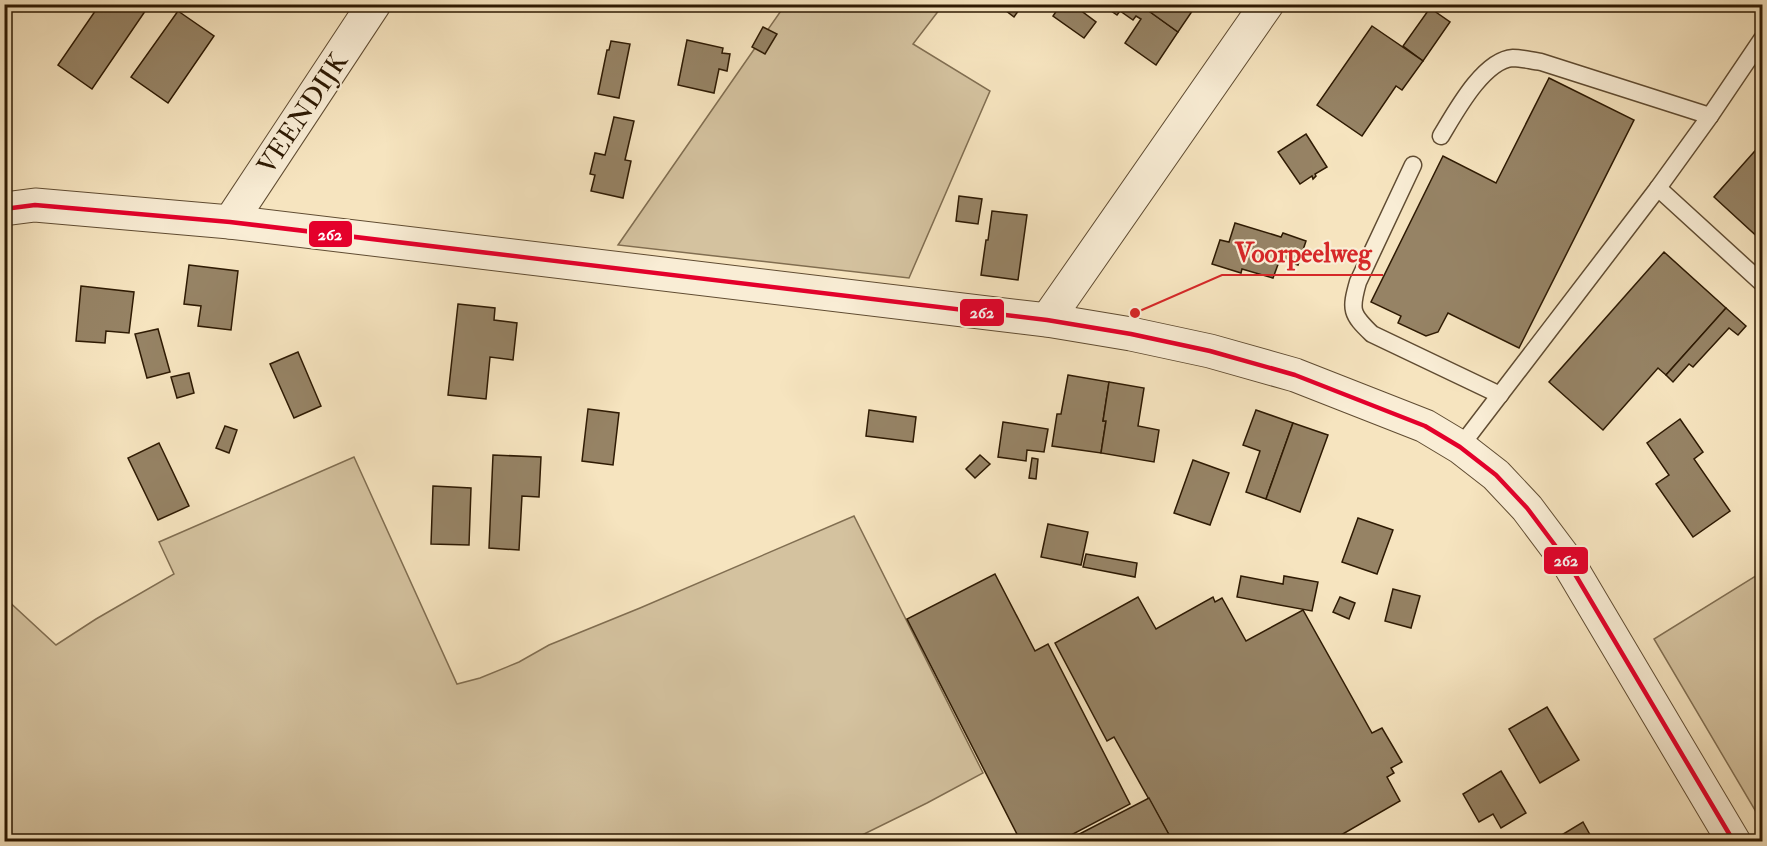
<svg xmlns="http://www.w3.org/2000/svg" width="1767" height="846" viewBox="0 0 1767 846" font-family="'IM FELL Double Pica',serif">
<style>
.green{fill:#d4c29f;stroke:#816e51;stroke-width:1.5}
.building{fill:#968365;stroke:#2e1a03;stroke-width:1.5}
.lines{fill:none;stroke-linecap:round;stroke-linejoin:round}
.service-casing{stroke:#604c32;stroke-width:19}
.minor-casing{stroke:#604c32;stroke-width:35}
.tertiary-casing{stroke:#604c32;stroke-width:35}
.service{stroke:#f9edd5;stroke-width:16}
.minor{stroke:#f9edd5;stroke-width:33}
.tertiary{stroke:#f9edd5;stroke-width:33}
.bus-1-casing{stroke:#f9edd5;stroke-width:9}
.bus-1{stroke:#e4002b;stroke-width:4.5}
.labels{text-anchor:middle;stroke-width:4.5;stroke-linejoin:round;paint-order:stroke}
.street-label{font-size:26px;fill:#2e1a03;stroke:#f9edd5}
.leader{fill:none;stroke:#d62828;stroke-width:2}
.callout-dot{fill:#d62828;stroke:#f9edd5;stroke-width:2}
.callout-label{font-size:27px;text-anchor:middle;font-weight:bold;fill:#d62828;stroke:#f9edd5;stroke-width:4.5;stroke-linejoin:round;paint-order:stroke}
.line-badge{stroke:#f9edd5;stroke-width:2}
.badge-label{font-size:16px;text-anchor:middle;font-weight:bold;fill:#fff}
</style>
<rect width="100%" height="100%" fill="#f6e4bf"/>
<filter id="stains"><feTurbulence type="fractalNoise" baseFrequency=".00333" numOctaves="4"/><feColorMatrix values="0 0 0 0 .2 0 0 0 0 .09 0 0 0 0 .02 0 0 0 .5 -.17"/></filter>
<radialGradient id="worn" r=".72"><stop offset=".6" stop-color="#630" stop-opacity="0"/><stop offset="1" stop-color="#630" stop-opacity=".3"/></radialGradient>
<g class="green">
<path d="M785,5H943L913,44L990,91L909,278L618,245Z"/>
<path d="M354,457L457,684L480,678L519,662L549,645L640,608L854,516L983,773L927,803L850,841H5V598L56,645L96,619L174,574L159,542Z"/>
<path d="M1762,572V822L1654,639Z"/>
</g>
<g class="building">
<path d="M100,4H150L92,89L58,65Z"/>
<path d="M1002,4H1023L1014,17L1001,7Z"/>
<path d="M1061,4H1072L1096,22L1084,38L1053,16Z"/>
<path d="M1101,4H1139L1178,32L1156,65L1125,43L1141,19L1136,16L1133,20L1120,11L1117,15Z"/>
<path d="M1139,4H1197L1178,32Z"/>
<path d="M1430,8L1450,22L1423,61L1403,46Z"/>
<path d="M178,11L214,36L168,103L131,77Z"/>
<path d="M1372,26L1423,61L1402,90L1396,86L1362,136L1317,105Z"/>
<path d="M763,27L777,34L765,54L752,47Z"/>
<path d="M687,40L723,48L722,53L730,54L727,71L719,69L714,93L678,85Z"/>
<path d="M611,41L630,44L619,98L598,94L607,50H609Z"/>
<path d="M1549,78L1634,120L1519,348L1448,313L1438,332L1426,336L1398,323L1401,316L1371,302L1443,156L1496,183Z"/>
<path d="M614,117L634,121L625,160L631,161L623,198L591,191L595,175L590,174L595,153L605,155Z"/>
<path d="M1306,134L1327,167L1315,174L1316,176L1313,179L1312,176L1300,184L1278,152Z"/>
<path d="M1762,143V241L1714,197Z"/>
<path d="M959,196L982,199L978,224L956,221Z"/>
<path d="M992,211L1027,215L1018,280L981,275L986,240H988Z"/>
<path d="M1235,223L1281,237L1283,233L1306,241L1298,265L1280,259L1273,278L1242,269L1241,273L1212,264L1220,240L1229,242Z"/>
<path d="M1664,252L1726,308L1666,375L1658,368L1603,430L1549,382Z"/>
<path d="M189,265L238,271L231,330L198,326L201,306L184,304Z"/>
<path d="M81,286L134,292L129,333L106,331L105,343L76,341Z"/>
<path d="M458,304L495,308L494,320L517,323L513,360L490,357L486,399L448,395Z"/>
<path d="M1726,308L1746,326L1738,335L1729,328L1693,367L1689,364L1673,382L1666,375Z"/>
<path d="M158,329L170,372L147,378L135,334Z"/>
<path d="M298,352L321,406L294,418L270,364Z"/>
<path d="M189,373L194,393L177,398L171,377Z"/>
<path d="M1068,375L1109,382L1103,421H1106L1101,453L1052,446L1057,414H1061Z"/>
<path d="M1109,382L1144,388L1138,426L1159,430L1154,462L1101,453L1106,421H1103Z"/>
<path d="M588,409L619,413L613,465L582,461Z"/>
<path d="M869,410L916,417L913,442L866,436Z"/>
<path d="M1256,410L1293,423L1266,499L1246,492L1260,451L1243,445Z"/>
<path d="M1680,419L1703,452L1694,459L1730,511L1693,537L1656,484L1669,475L1647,443Z"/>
<path d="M1003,422L1048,429L1044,452L1027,450L1026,461L998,457Z"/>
<path d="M1293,423L1328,435L1300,512L1266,499Z"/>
<path d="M225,426L237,430L229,453L216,448Z"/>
<path d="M159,443L189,506L158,520L128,458Z"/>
<path d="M493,455L541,457L539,497L522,496L519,550L489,548Z"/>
<path d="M980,455L990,464L975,478L966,469Z"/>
<path d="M1032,458L1038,459L1036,479L1029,478Z"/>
<path d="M1193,460L1229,473L1210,525L1174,513Z"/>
<path d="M433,486L471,488L469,545L431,544Z"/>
<path d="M1358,518L1393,530L1377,574L1342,562Z"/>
<path d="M1048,524L1088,532L1081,565L1041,557Z"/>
<path d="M1086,554L1137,563L1135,577L1083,567Z"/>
<path d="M995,574L1035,651L1048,644L1130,804L1058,842H1021L907,619Z"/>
<path d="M1241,576L1283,584L1284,576L1318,582L1312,611L1237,597Z"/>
<path d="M1393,589L1420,596L1411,628L1385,621Z"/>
<path d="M1138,597L1156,629L1213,597L1215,602L1222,598L1246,641L1303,610L1372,733L1382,728L1402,762L1391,768L1394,773L1387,777L1400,801L1329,842H1173L1114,737L1107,741L1055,643Z"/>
<path d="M1340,597L1355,603L1349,619L1333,612Z"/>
<path d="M1547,707L1579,760L1540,783L1509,729Z"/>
<path d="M1501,771L1526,813L1501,828L1493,814L1479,822L1463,794Z"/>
<path d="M1149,798L1173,842H1064Z"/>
<path d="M1583,822L1594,842H1550Z"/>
</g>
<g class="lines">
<g class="service-casing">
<g id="service">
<path d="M1441,136C1455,113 1483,60 1513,58C1522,58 1532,61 1541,62L1710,116"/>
<path d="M1413,165L1358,282C1350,310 1351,314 1372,334L1500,395"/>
<path d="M1658,188L1762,283"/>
<path d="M1460,447L1658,188L1710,116L1762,39"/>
</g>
</g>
<g class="minor-casing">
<g id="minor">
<path d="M230,222L374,4"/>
<path d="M1047,320L1267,4"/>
</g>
</g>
<g class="tertiary-casing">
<path id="tertiary" d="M4,209L35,205L230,222L1047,320L1131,334L1210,351L1295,375L1425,426L1460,447L1496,475L1527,508L1569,564L1734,842"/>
</g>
<use href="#service" class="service"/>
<use href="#minor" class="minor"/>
<use href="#tertiary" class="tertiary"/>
<g class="bus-1-casing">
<path id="bus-1" d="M4,209L35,205L230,222L1047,320L1131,334L1210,351L1295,375L1425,426L1460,447L1496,475L1527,508L1569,564L1734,842"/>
</g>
<use href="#bus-1" class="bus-1"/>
</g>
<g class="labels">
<g class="street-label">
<text transform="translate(302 113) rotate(-56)" y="9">VEENDIJK</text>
</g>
</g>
<path class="leader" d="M1135 313L1222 275H1383"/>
<circle class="callout-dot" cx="1135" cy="313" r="6"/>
<g class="callout-label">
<text x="1303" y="262">Voorpeelweg</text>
</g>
<g class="line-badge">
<rect x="308" y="220" width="45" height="28" rx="6" fill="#e4002b"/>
<rect x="959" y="298" width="46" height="29" rx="6" fill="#e4002b"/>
<rect x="1543" y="546" width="46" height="29" rx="6" fill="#e4002b"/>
</g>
<g class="badge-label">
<text x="330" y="240">262</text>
<text x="982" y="318">262</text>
<text x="1566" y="566">262</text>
</g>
<rect width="1767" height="846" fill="none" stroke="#f6e4bf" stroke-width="24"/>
<rect x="6" y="6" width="1755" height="834" fill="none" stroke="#2e1a03" stroke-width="3"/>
<rect x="12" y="12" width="1743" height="822" fill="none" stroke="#2e1a03" stroke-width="1.5"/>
<rect width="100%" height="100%" filter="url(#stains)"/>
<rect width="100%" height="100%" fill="url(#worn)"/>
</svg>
